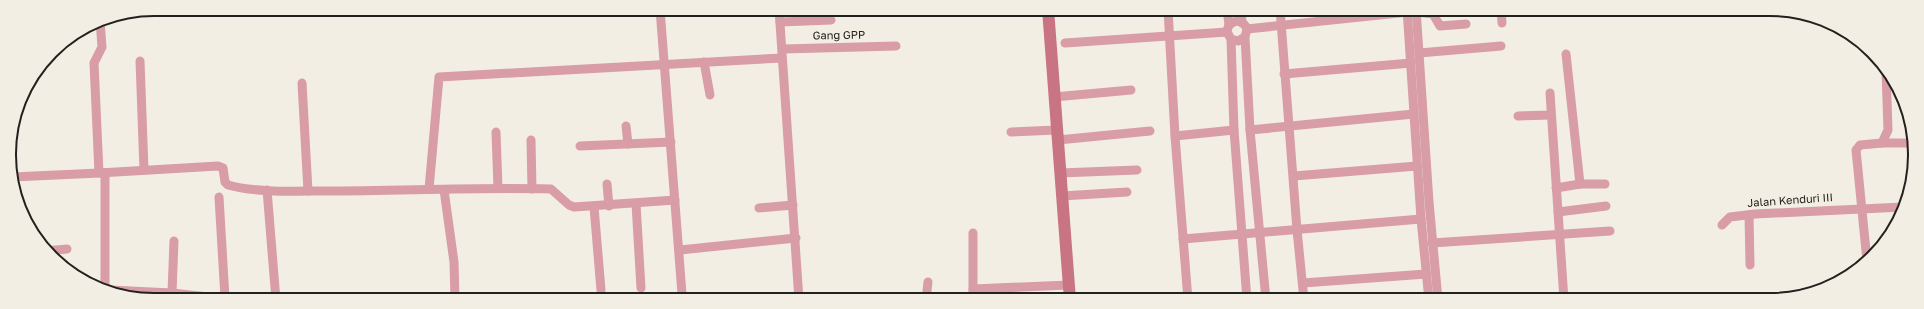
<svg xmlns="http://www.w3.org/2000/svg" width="1924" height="309" viewBox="0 0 1924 309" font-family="'Golos Text',sans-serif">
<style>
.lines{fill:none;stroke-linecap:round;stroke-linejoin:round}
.minor{stroke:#d89da6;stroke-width:9}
.secondary{stroke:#c87483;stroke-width:12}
.labels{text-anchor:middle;stroke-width:3.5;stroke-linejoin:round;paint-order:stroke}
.street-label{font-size:11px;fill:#23211d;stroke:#f3eee3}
.rim{fill:none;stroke:#23211d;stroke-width:2}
</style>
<rect width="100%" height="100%" fill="#f3eee3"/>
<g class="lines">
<g class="minor">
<path d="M660,9L682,294L678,300"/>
<path d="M779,9L799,300"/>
<path d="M1168,9L1175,136L1188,300"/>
<path d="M1227,9L1229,25"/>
<path d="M1241,9L1242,23"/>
<path d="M1280,9L1297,230L1304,300"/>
<path d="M1407,9L1421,219L1429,300"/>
<path d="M1416,9L1429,202L1438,300"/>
<path d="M1501,9L1502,23"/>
<path d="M1416,12L1433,14L1440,26L1466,24"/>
<path d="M780,22L831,20"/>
<path d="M1247,29L1408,12"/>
<path d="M1245,37L1238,41L1231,39L1227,32C1228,20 1242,17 1247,29L1245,37L1250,130L1266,300"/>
<path d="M1231,39L1234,130L1247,300"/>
<path d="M1065,43L1227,32"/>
<path d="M783,49L896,46"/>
<path d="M1419,53L1501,46"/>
<path d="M1566,54L1580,184"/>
<path d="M140,61L144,170"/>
<path d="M704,62L710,95"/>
<path d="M1284,74L1411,63"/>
<path d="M302,83L308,191"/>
<path d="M1550,93L1564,300"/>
<path d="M1054,97L1131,90"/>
<path d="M1518,116L1551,115"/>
<path d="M626,126L628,144"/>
<path d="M1250,130L1414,114"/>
<path d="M496,132L498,188"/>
<path d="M1011,132L1057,130"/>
<path d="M1175,136L1234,130"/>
<path d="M531,140L532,189"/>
<path d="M1058,140L1150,131"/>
<path d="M1882,143H1912"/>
<path d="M580,146L671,142"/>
<path d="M99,173L94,63L102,47L100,20"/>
<path d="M105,173V289"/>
<path d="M1060,173L1137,170"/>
<path d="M1294,176L1417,166"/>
<path d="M13,177L99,173L218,166L223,168L225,182L228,185C256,193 296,191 325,191C401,191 475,187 551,189L569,205L574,207L675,200"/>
<path d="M607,184L609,206"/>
<path d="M1556,188L1580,184H1605"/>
<path d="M429,189L439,77L782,58"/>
<path d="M267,190L276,300"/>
<path d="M444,190L454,262L455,300"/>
<path d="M1062,196L1127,192"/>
<path d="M219,197L225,298"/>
<path d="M636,204L641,288"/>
<path d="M594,207L601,290"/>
<path d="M759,208L793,205"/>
<path d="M1558,212L1606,206"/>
<path d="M1749,215L1750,265"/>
<path d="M1722,225L1730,217L1755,214L1903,207"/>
<path d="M1183,239L1421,219"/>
<path d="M1432,243L1610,231"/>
<path d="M680,250L796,238"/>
<path d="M45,251L67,249"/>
<path d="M1867,261L1856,150L1860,145L1882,143L1888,130L1886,71"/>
<path d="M1303,283L1426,274"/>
<path d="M973,289L1069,285"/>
<path d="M110,290L172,293L236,300"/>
<path d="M172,293L174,241"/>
<path d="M926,300L928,282"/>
<path d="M973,300V233"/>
</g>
<path class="secondary" d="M1048,9L1070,300"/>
</g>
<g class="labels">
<g class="street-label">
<text transform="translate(839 35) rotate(-1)" y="4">Gang GPP</text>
<text transform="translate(1790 200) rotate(-4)" y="4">Jalan Kenduri III</text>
</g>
</g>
<path d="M0 0H1924V309H0ZM154 16H1770A138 138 0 0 1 1908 154V155A138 138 0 0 1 1770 293H154A138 138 0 0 1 16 155V154A138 138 0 0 1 154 16Z" fill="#f3eee3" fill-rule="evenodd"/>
<path class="rim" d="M154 16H1770A138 138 0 0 1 1908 154V155A138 138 0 0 1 1770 293H154A138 138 0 0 1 16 155V154A138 138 0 0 1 154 16Z"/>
</svg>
